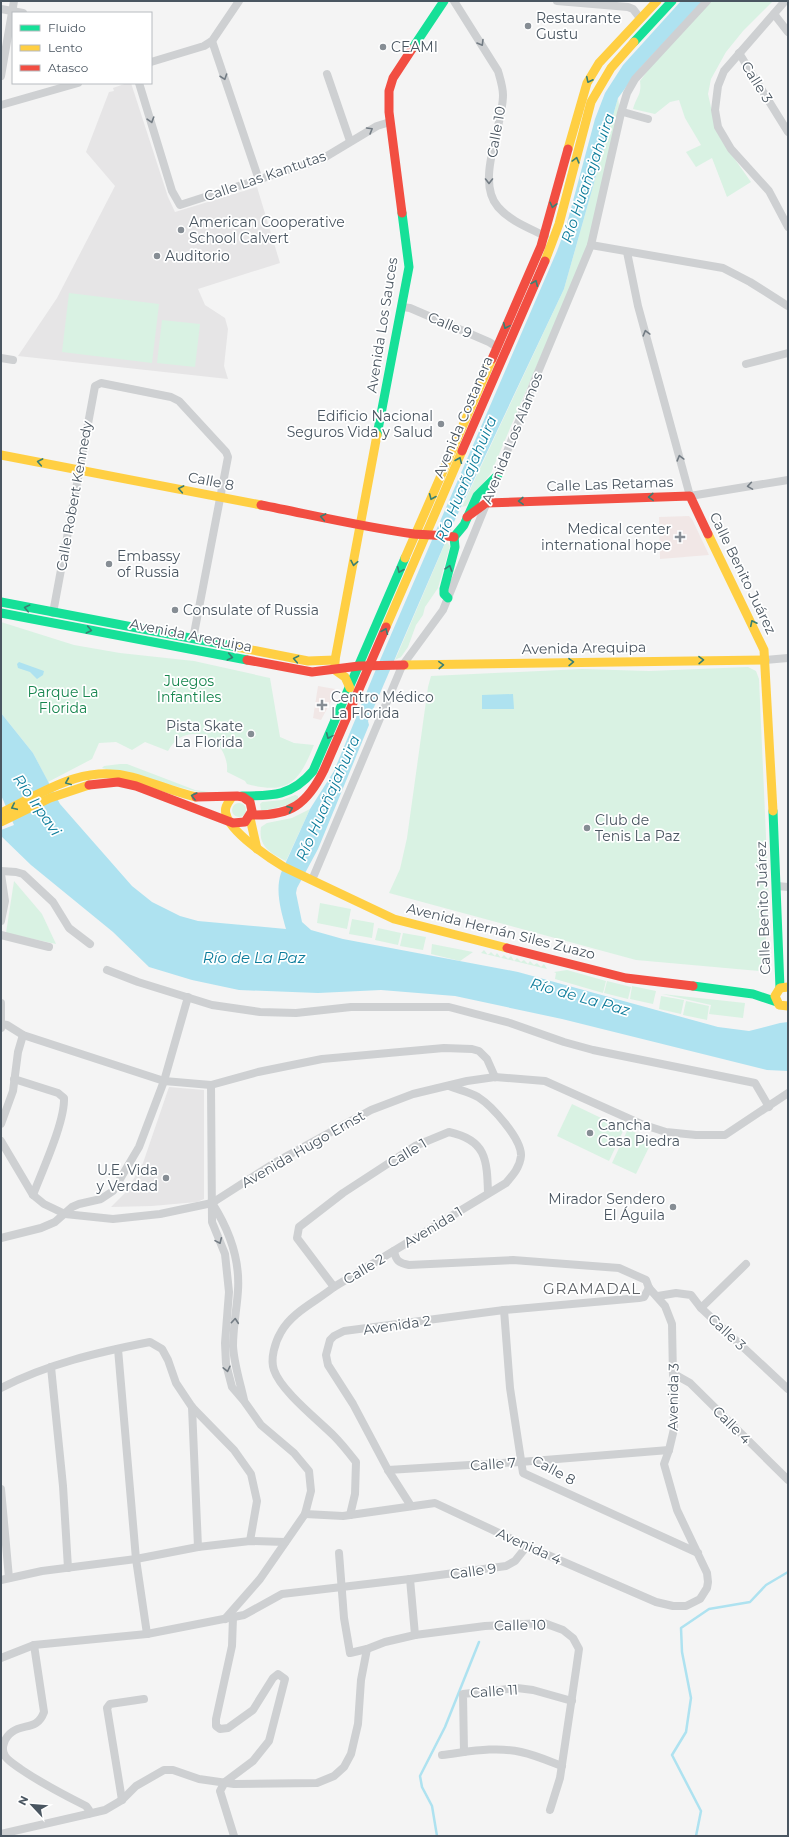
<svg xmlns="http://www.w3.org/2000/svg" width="789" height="1837" viewBox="0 0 789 1837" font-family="Montserrat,sans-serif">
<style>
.education{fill:#e6e5e6}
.medical{fill:#f1e7e6}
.green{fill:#d9f2e3}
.water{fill:#aee2f0}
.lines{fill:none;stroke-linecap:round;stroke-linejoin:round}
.stream{stroke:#aee2f0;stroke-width:2.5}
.street{stroke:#ced0d2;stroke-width:8}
.fast{stroke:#16e098;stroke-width:9}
.slow{stroke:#ffcf43;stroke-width:9}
.jam{stroke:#f24e42;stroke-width:9}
.oneway{stroke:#727b83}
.oneway2{stroke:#3a7f72}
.poi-dot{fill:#868d94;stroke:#fff;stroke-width:1.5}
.labels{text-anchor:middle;stroke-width:3.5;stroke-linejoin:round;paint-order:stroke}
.poi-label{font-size:14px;fill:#4a5661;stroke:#fff;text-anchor:start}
.street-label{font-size:14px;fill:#4a5661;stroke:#fff}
.park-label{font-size:14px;fill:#17864f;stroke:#fff}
.water-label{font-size:15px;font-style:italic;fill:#0c7c9b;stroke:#fff}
.neighbourhood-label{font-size:15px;letter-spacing:1px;fill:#5f6368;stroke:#fff}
</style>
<rect width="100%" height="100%" fill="#f4f4f4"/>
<g class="education">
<path d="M127,83H131L168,197L175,212L257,187L280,263L198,289L205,305L225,318L228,329L224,366L228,379L18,356L57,298L115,186L86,152L109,92L114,91L113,88Z"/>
<path d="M169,1087L204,1090V1199L197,1202L152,1206L111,1207L126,1192L143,1163Z"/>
</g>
<g class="medical">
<path d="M689,516L692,519L709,555L660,559L659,517Z"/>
<path d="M318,686L335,689L336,692L321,720L313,718Z"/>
</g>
<g class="green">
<path d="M710,1H773L743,31L726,52L711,79L708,94L716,130L722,141L751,182L727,197L712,158L696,167L686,152L701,145L685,118L679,100L670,102L655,114L633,109C636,97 642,95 640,81L651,66Z"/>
<path d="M618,98L620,112L589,243L491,473L466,506L462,507L564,289Z"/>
<path d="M69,293L159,304L152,363L62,352Z"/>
<path d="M162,320L200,324L195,367L157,363Z"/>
<path d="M446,541L450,546L438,588L425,607L423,615L416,625L408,647L401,657L395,660Z"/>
<path d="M1,622L74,645L120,653L194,661L270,678L280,737L294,743L314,745C299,782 289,795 247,784L245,781L227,772C230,737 185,718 168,751L145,742L132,750L116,742L99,743L92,759L48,782L33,753L1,713Z"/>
<path d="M748,667L756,671L759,679L769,904L766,907V962L764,968L759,971L636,960L389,893L400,869L407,838L428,687L431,676L582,669L649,671Z"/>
<path d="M120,764H127L195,790L215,793L207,794L102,768L104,766Z"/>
<path d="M295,795L298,796V799L291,804L263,811L261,810L260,804L262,802L282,800Z"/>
<circle cx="239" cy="810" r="7"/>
<path d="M310,809L286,861C270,853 258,846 261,827L267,823L292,818Z"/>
<path d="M14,881L42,914L56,944L6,933Z"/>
<path d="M320,903L351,909L347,929L317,923Z"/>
<path d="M352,919L374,923L372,938L349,934Z"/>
<path d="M378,928L401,933L398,945L375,940Z"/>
<path d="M403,933L426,937L423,950L400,946Z"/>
<path d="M432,944L473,952L460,961L431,954Z"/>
<path d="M484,950L488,955L491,952L495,956L497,953L501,958L504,955L508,959L511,956L514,961L517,958L521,962L524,960L528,964L530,961L534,965L537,963L541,967L544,964L547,969L481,953Z"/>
<path d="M567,970L606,981L603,993L555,979L556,973L554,972Z"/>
<path d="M607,981L631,987L628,999L604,993Z"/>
<path d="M632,986L656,991L653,1004L630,999Z"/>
<path d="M662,994L745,1003L743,1018L709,1014L711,1005Z"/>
<path d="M661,996L684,1000L681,1014L659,1009Z"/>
<path d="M686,1001L709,1006L707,1020L683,1015Z"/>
<path d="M572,1104L624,1129L609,1161L557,1136Z"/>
<path d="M628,1129L652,1141L636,1174L612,1163Z"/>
</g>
<g class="water">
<path d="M681,1H703L641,67L618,98L564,289L454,522L368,721L369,725L318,849L297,888L296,893L302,922L311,930L343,939L518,972L718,1027L749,1031L780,1023L788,1022V1071L767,1070L562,1019L455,996L381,990L318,993L239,990L192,980L149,967L113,932L31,865L1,836V830L14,825L1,795V713L33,753L60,804L132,886L152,902L180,916L198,921L286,929C281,911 275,891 281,873L310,809L334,771L374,674L557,251L566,227L595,119L605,93L623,65Z"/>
<path d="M19,662L44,671L43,675L37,679L30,672L18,668L17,664Z"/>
<path d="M513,694L514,709H482V695Z"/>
</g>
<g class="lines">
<g class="stream">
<path d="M437,1836L432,1806L422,1787L420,1776L445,1727L479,1642"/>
<path d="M696,1836L701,1811L672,1755L686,1732L691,1698L682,1652L681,1628L709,1609L750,1602L766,1585L788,1572"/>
</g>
<g class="street">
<path d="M454,1L498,71C500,78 503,87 503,95C503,127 475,181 498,207C510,221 529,228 545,236"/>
<path d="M557,1L628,7L633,9L640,18"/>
<path d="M785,1L724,71L718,86L715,110L718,127L731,149L769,191L788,227"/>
<path d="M1,9L23,13"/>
<path d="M774,14L788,32"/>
<path d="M212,41L259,180"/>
<path d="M739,53L788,132"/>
<path d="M151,62L204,46L212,41L239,1"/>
<path d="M327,74L350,141"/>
<path d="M1,76L14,1"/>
<path d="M139,83L172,191L180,205L322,159L377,126L390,122"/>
<path d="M1,105L78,83"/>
<path d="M623,112L648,119"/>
<path d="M591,245L723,268L750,282L788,306"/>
<path d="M627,252L638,306L690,496L788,480"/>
<path d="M402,307L410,308L489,342L497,347"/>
<path d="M1,358L13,360"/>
<path d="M746,364L788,353"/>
<path d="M53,613L95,386L101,383L171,397L179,401L226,452L228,457L193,639"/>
<path d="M765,660L788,658"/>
<path d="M1,871L16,872L23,874L53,902L69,928L90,944"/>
<path d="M1,874L5,901L1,921"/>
<path d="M312,880L402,666L443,610L498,475L536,377L591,245L621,113L627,93L635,79L707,1"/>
<path d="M777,886L788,887"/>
<path d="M1,935L49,947"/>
<path d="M107,970L138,982L212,1005L260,1012L296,1013L351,1007H449L510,1023L564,1042L593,1050L755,1083L769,1107"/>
<path d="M1,1003V1028"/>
<path d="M1,1024L7,1025L23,1035L164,1081L211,1085L258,1072L322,1059L444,1048L472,1049L479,1051L487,1059L495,1077"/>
<path d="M14,1079L58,1093L64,1098C65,1122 42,1171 33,1195"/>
<path d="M211,1085L212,1222L225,1254L229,1292L225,1343L226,1364L232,1387L244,1401L261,1425L294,1453L309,1471L311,1491L305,1514L260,1579L225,1619"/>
<path d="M449,1086C459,1090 469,1092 478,1097C492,1106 522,1139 521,1156C520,1167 513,1175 506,1183L334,1287L297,1238L299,1227L343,1193L415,1146L449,1132C486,1140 487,1159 488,1193"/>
<path d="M1,1124L13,1091L18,1052L23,1035"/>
<path d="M1,1141L33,1195L44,1204L65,1214L113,1219L160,1214L212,1203L276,1162L371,1110L413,1094L467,1081L495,1077L545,1081L641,1124L666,1132L696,1135H725L788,1093"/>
<path d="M212,1203C228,1228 240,1259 238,1290C237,1308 233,1327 233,1346C234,1364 240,1382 244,1400"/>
<path d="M1,1238L41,1228L55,1222L72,1207L79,1204L101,1199L113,1191L139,1147L164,1081L188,997"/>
<path d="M394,1251C396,1261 399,1263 409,1265L513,1260L619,1268L646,1280L649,1288"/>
<path d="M334,1287C317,1301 292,1312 281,1332C275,1342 270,1359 274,1370C281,1391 318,1420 334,1436C342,1444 349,1453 356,1462L355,1494L350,1515"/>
<path d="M658,1296L676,1293L691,1295L701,1308L788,1389"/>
<path d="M701,1308L746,1264"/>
<path d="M504,1310L510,1388L523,1473L698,1553"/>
<path d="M118,1349L136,1559L147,1634"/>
<path d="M51,1367L63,1486L68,1568"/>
<path d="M674,1374L690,1383L788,1480"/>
<path d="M1,1388C47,1364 99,1352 150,1342L162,1349L168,1360L176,1383L192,1407L234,1450L251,1474L257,1501L250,1541"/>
<path d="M192,1407L198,1547"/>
<path d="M388,1470L520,1462L669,1450"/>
<path d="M1,1489L9,1578"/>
<path d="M411,1506L388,1470L353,1404L328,1365L326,1355L330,1340L334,1336L344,1331L504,1310L639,1298L644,1297L649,1288"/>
<path d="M305,1514L343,1516L435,1503L527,1546L656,1602L673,1606H686L700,1599L707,1588L708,1582L707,1573L677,1510L664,1464L669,1450L674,1429L672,1324L665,1306L649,1288"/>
<path d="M339,1553L344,1618L350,1653L367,1649"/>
<path d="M410,1579L415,1635L485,1626L544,1623L563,1630L573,1638L579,1649L576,1670L560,1778L550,1810"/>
<path d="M1,1580L42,1571L136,1559L198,1547L250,1541L285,1542"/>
<path d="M233,1617L232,1646L216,1719V1726L220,1729L228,1728L253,1710L273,1678L278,1674L285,1679L269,1741L253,1761L225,1782L220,1791L234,1836"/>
<path d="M1,1658L34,1645L147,1634L244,1615L282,1594L410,1579L506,1566L515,1561L527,1546"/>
<path d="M464,1752L463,1694L517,1688L533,1690L572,1701"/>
<path d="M442,1755C468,1752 495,1746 521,1752C535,1755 549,1761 562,1766"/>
<path d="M122,1800L107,1708L110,1704L144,1699"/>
<path d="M88,1814L105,1810L122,1800L136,1786L164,1770H173L199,1779L234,1784L317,1783L334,1776L344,1767L351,1754L358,1724L361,1680L367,1649L385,1642L415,1635"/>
<path d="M1,1834L88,1814L89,1810L86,1806C64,1795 43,1784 22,1770C17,1766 9,1762 5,1756C0,1748 5,1737 12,1732C24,1723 37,1731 44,1712L34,1645"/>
</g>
<g class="fast">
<path d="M634,42L672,1"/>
<path d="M412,49L444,1"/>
<path d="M377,435L409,267L402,213"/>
<path d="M454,537L464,525L477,496L498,475"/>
<path d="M448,598L444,594V589L455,547L454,537"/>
<path d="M1,602L237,647"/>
<path d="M1,613L247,660"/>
<path d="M242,796C273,796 292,796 313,771L405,558"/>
<path d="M773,811L780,988"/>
<path d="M693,986L753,994L777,1002"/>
</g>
<g class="slow">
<path d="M568,149L587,83L599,63L657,1"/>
<path d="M545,261L559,224L591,102L611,68L634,42"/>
<path d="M1,455L261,505"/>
<path d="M708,534L764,650L773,811"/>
<path d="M405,558L492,359"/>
<path d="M386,627L462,451"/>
<path d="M237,647L308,661L335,660"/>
<path d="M404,665L765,660"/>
<path d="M350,688L345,677L335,670V660L377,435"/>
<path d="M232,797C228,803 224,807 226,814C230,832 269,858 284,867L394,919L507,948"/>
<path d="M1,813C44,792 82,764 132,777C154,783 174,792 196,797"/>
<path d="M250,818L257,849"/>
<path d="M1,822L50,798L89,785"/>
<path d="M788,987L780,988L775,996L779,1005L788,1006"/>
</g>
<g class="jam">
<path d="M402,213L389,112V91L393,78L412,49"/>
<path d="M492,359L541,246L568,149"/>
<path d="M462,451L545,261"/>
<path d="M261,505C312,515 363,527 414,534C428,535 441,535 454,537"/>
<path d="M467,517L486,503L690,496L708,534"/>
<path d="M247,660L312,672L359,666L404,665"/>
<path d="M89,785L118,782L136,786L233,823L245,822L252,811L250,802L243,797L237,796L196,797"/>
<path d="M252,815C291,816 307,804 324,770L386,627"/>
<path d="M507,948L626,978L693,986"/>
</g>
</g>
<defs><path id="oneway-chevron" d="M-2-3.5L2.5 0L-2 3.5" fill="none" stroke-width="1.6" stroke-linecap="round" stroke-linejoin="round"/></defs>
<g class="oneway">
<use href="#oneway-chevron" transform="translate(481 43) rotate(59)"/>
<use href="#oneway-chevron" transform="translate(224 77) rotate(71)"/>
<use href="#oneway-chevron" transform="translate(151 120) rotate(73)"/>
<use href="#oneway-chevron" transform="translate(370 130) rotate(-30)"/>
<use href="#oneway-chevron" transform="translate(489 181) rotate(90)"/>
<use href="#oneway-chevron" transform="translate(646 333) rotate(-105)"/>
<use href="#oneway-chevron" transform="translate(680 458) rotate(-105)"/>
<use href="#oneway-chevron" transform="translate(750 486) rotate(171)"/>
<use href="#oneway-chevron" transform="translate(219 1241) rotate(66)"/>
<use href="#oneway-chevron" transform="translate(235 1321) rotate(-85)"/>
<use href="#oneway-chevron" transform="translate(227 1369) rotate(77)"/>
</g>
<g class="oneway2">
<use href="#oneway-chevron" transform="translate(589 80) rotate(116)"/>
<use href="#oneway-chevron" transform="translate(576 160) rotate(-75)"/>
<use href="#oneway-chevron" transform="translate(553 205) rotate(104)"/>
<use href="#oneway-chevron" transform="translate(535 283) rotate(-67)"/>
<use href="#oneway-chevron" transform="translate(506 326) rotate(114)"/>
<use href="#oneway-chevron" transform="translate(459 460) rotate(-67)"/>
<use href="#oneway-chevron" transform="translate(40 462) rotate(-169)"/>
<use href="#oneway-chevron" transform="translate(181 489) rotate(-169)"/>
<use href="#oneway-chevron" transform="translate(432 497) rotate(113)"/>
<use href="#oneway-chevron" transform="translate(651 497) rotate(178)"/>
<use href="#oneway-chevron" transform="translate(521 501) rotate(178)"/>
<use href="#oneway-chevron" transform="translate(323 517) rotate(-169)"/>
<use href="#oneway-chevron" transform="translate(354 563) rotate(101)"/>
<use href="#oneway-chevron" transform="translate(449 568) rotate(-72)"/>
<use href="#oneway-chevron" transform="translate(400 570) rotate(113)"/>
<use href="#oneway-chevron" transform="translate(27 608) rotate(-168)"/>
<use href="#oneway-chevron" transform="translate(753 623) rotate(-116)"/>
<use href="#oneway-chevron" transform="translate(89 630) rotate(11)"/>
<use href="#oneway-chevron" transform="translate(385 631) rotate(-67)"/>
<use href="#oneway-chevron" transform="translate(230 657) rotate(11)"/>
<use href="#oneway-chevron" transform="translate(296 659) rotate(-169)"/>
<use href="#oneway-chevron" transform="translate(701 660) rotate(-1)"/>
<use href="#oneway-chevron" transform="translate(571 662) rotate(-1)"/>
<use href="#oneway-chevron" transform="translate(441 665) rotate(-2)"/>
<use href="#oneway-chevron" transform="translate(329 736) rotate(114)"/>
<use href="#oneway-chevron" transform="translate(68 782) rotate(157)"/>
<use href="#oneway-chevron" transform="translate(194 796) rotate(-166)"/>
<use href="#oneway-chevron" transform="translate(14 807) rotate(155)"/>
<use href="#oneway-chevron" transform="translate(290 809) rotate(-21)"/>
</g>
<g class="poi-dot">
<circle cx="528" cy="26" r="4"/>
<circle cx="383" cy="47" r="4"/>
<circle cx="181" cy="230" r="4"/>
<circle cx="157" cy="256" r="4"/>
<circle cx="441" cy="424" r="4"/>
<path d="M678 531h4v4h4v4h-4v4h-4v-4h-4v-4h4z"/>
<circle cx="109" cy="564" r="4"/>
<circle cx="175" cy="610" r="4"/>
<path d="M320 699h4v4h4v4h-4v4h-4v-4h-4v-4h4z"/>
<circle cx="251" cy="734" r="4"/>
<circle cx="587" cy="828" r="4"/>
<circle cx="590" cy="1133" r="4"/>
<circle cx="166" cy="1178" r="4"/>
<circle cx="673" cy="1207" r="4"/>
</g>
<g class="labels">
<g class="poi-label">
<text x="536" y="23">Restaurante<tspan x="536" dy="16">Gustu</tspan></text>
<text x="391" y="52">CEAMI</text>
<text x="189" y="227">American Cooperative<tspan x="189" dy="16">School Calvert</tspan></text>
<text x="165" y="261">Auditorio</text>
<text x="433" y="421" text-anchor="end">Edificio Nacional<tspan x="433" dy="16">Seguros Vida y Salud</tspan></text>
<text x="671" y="534" text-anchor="end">Medical center<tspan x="671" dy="16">international hope</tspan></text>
<text x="117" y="561">Embassy<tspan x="117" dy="16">of Russia</tspan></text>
<text x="183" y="615">Consulate of Russia</text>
<text x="331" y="702">Centro Médico<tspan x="331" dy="16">La Florida</tspan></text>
<text x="243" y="731" text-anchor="end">Pista Skate<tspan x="243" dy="16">La Florida</tspan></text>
<text x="595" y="825">Club de<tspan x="595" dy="16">Tenis La Paz</tspan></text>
<text x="598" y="1130">Cancha<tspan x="598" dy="16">Casa Piedra</tspan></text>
<text x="158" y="1175" text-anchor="end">U.E. Vida<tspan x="158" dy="16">y Verdad</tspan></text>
<text x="665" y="1204" text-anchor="end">Mirador Sendero<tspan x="665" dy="16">El Águila</tspan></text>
</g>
<g class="street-label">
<text transform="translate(757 82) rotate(58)" y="5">Calle 3</text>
<text transform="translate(496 132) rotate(-80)" y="5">Calle 10</text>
<text transform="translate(265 176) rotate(-19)" y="5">Calle Las Kantutas</text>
<text transform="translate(382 325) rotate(-81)" y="5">Avenida Los Sauces</text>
<text transform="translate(450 325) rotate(23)" y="5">Calle 9</text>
<text transform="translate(463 417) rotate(-67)" y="5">Avenida Costanera</text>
<text transform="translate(512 438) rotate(-68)" y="5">Avenida Los Alamos</text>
<text transform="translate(211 481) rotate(11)" y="5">Calle 8</text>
<text transform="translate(610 484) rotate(-2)" y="5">Calle Las Retamas</text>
<text transform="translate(74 496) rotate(-80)" y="5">Calle Robert Kennedy</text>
<text transform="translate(743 573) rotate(64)" y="5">Calle Benito Juárez</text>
<text transform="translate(191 635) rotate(11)" y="5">Avenida Arequipa</text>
<text transform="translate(584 648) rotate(-1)" y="5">Avenida Arequipa</text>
<text transform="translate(763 908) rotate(-92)" y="5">Calle Benito Juárez</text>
<text transform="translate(501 931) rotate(14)" y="5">Avenida Hernán Siles Zuazo</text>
<text transform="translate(303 1149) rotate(-30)" y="5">Avenida Hugo Ernst</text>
<text transform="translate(407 1153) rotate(-31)" y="5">Calle 1</text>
<text transform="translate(433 1227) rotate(-31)" y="5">Avenida 1</text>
<text transform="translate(364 1269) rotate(-31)" y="5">Calle 2</text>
<text transform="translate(397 1325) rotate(-8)" y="5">Avenida 2</text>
<text transform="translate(727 1332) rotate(43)" y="5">Calle 3</text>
<text transform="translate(673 1397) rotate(-89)" y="5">Avenida 3</text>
<text transform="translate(732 1425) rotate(45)" y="5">Calle 4</text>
<text transform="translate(493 1464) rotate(-4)" y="5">Calle 7</text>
<text transform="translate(554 1470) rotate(28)" y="5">Calle 8</text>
<text transform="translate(529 1546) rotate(24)" y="5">Avenida 4</text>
<text transform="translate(473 1571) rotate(-8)" y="5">Calle 9</text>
<text transform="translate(520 1625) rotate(-1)" y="5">Calle 10</text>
<text transform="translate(494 1691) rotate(-4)" y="5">Calle 11</text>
</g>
<g class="park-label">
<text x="189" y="686">Juegos<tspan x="189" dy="16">Infantiles</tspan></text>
<text x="63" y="697">Parque La<tspan x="63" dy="16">Florida</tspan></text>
</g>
<g class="water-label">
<text transform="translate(588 178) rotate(-71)" y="5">Río Huañajahuira</text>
<text transform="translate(466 479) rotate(-67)" y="5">Río Huañajahuira</text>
<text transform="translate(328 798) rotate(-66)" y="5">Río Huañajahuira</text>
<text transform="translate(37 805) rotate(55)" y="5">Río Irpavi</text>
<text x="254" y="963">Río de La Paz</text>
<text transform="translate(580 997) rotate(16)" y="5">Río de La Paz</text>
</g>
<g class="neighbourhood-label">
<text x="592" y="1294">GRAMADAL</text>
</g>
</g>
<rect width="789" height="1837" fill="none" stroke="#4a5661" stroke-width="4"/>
<rect x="12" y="12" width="140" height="72" fill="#ffffff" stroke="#b7bbc0"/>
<rect x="20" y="25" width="20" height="6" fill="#16e098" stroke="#b7bbc0"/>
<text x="48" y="32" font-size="12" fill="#4a5661">Fluido</text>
<rect x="20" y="45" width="20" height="6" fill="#ffcf43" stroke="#b7bbc0"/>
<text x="48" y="52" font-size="12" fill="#4a5661">Lento</text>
<rect x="20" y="65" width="20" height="6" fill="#f24e42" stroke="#b7bbc0"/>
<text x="48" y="72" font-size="12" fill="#4a5661">Atasco</text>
<g transform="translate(32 1805) rotate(296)" stroke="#ffffff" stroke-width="3" paint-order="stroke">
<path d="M0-3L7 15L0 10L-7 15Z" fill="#4a5661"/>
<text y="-6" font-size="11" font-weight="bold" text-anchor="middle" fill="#4a5661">N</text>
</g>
</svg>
